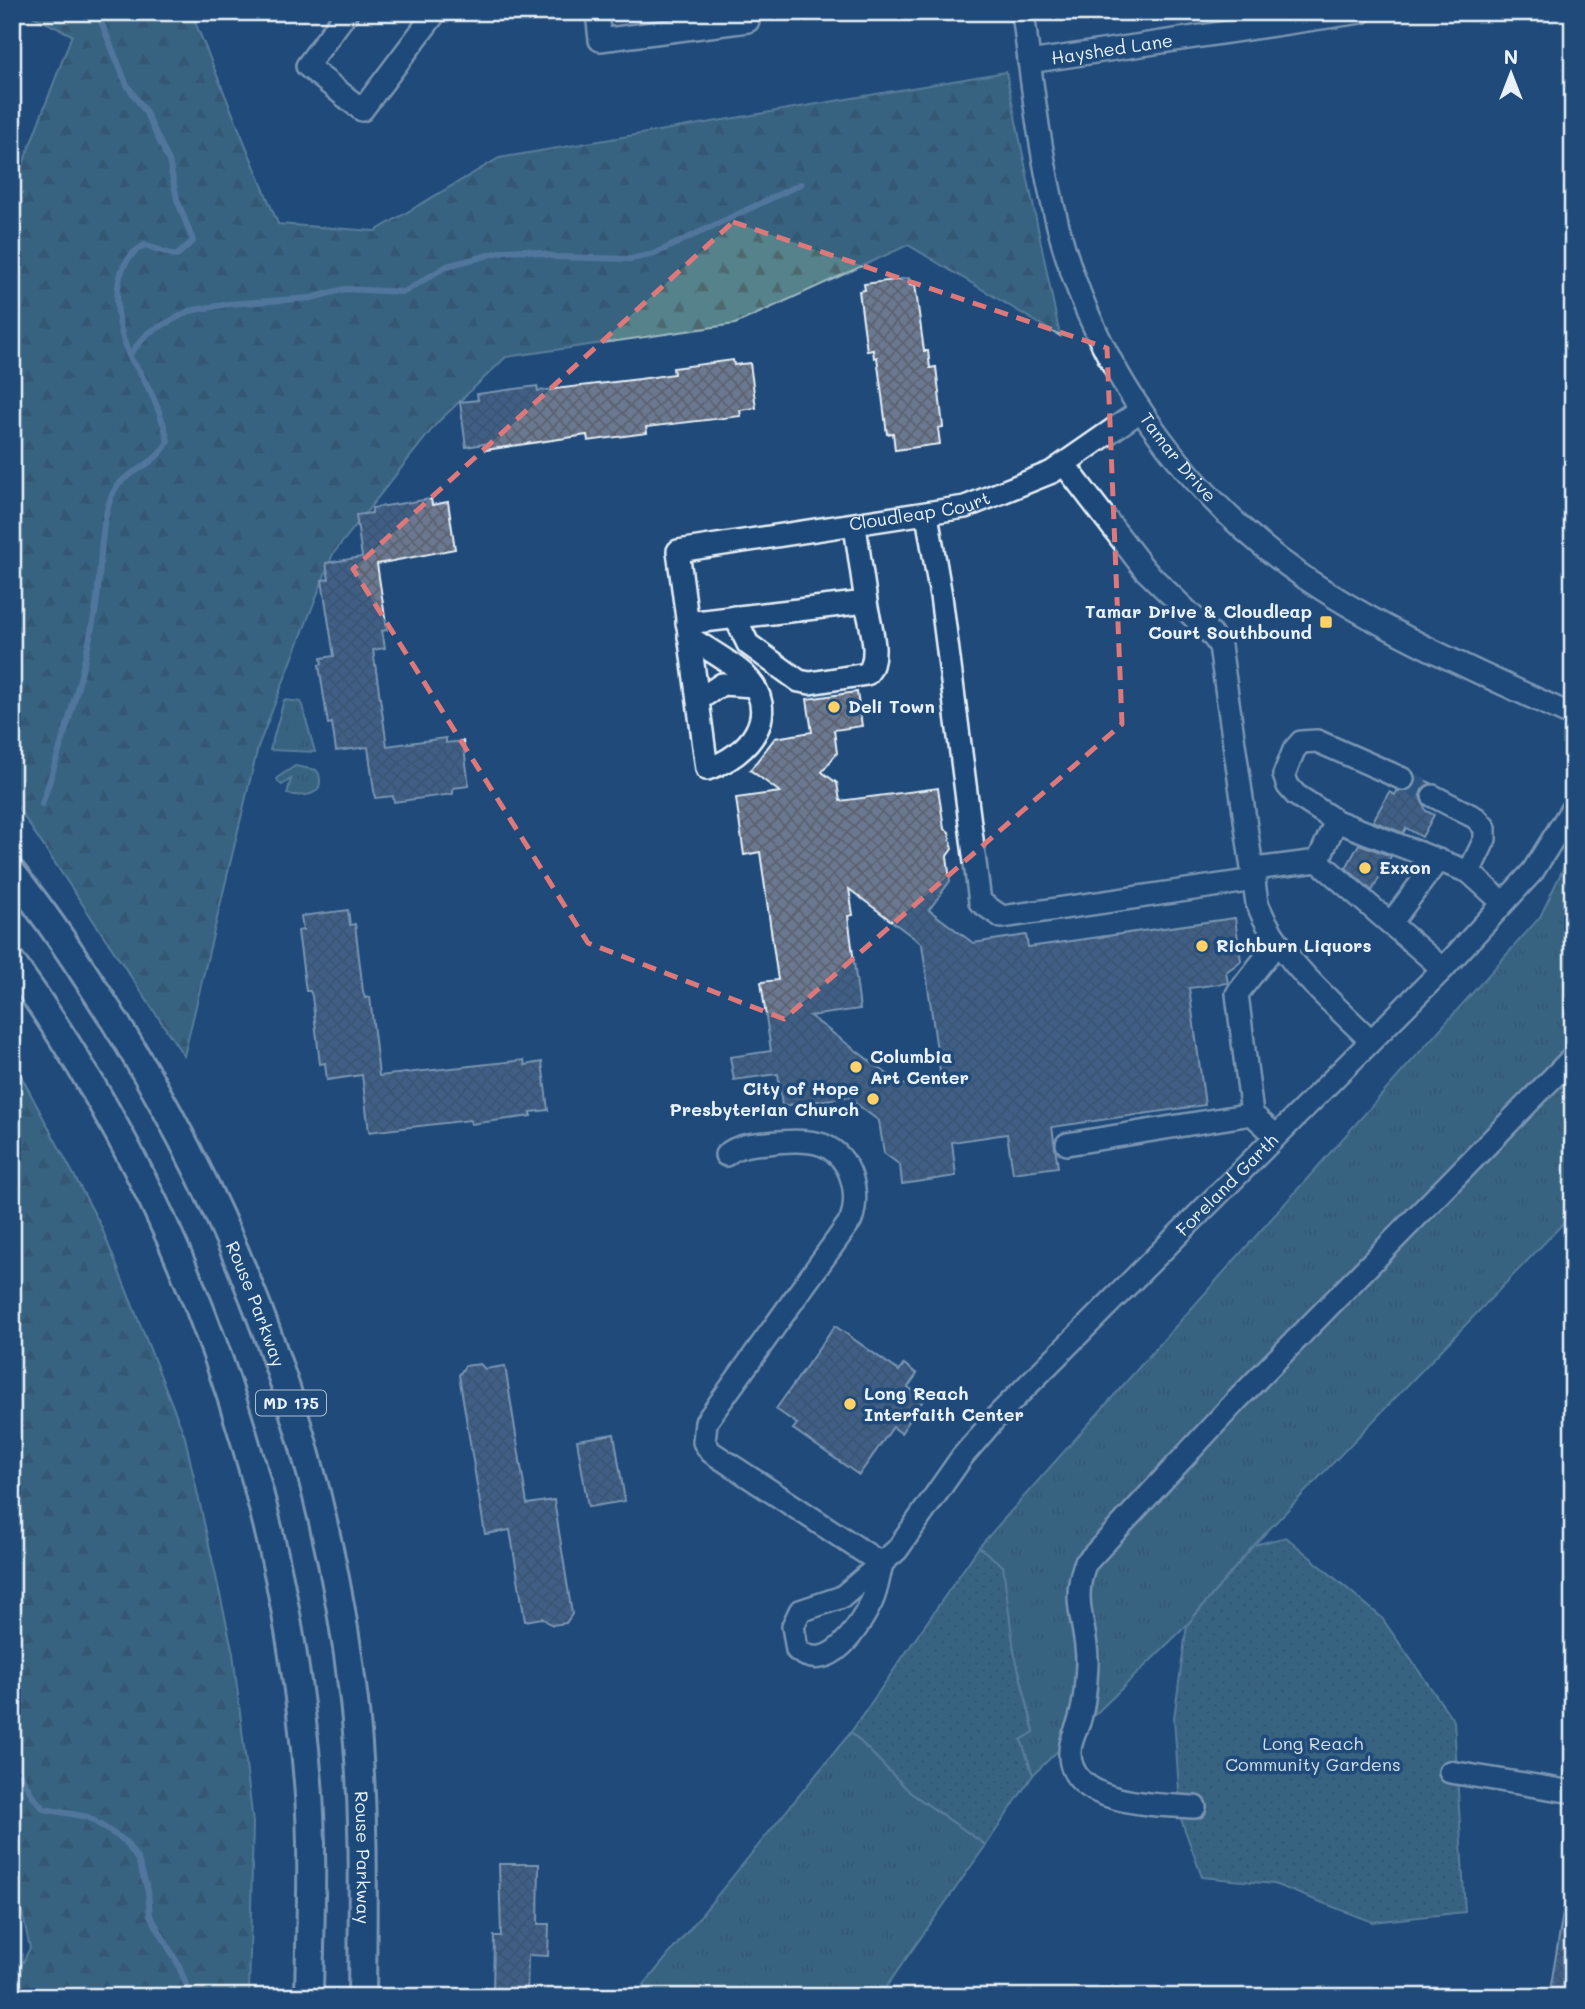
<svg xmlns="http://www.w3.org/2000/svg" width="1585" height="2009" viewBox="0 0 1585 2009" font-family="Mali,sans-serif">
<style>
.grass{fill:url(#grass-tufts);stroke:#9ebac2;stroke-width:2}
.forest{fill:url(#forest-firs);stroke:#9ebac2;stroke-width:2}
.garden{fill:url(#garden-dots);stroke:#9ebac2;stroke-width:2}
.lines{fill:none;stroke-linecap:round;stroke-linejoin:round}
.stream{stroke:#8dabc6;stroke-width:6}
.building{fill:url(#building-cross-hatch);stroke:#e8f1f8;stroke-width:2;fill-rule:evenodd}
.minor-tunnel{stroke:#3d638d;stroke-width:21;stroke-dasharray:21 10;stroke-linecap:butt}
.minor-casing{stroke:#e8f1f8;stroke-width:26}
.major-casing{stroke:#e8f1f8;stroke-width:32}
.minor{stroke:#1f4a7a;stroke-width:21}
.major{stroke:#1f4a7a;stroke-width:26}
.marked{fill:none;stroke:#dd787b;stroke-width:5;stroke-dasharray:14 9;stroke-linejoin:round}
.poi-dot{fill:#ffd166;stroke:#1f4a7a;stroke-width:2.5}
.labels{text-anchor:middle;stroke-width:7;stroke-linejoin:round;paint-order:stroke}
.shield{fill:#1f4a7a;stroke:#acbfd2;stroke-width:2}
.shield-label{font-size:16px;font-weight:bold;fill:#e8f1f8}
.street-label{font-size:18px;fill:#e8f1f8;stroke:#1f4a7a}
.poi-label{font-size:18px;font-weight:bold;fill:#e8f1f8;stroke:#1f4a7a;text-anchor:start}
.park-label{font-size:18px;fill:#d2e0e8;stroke:#1f4a7a}
</style>
<defs>
<pattern id="grass-tufts" width="24" height="20" patternUnits="userSpaceOnUse" patternTransform="scale(1.75)"><rect width="24" height="20" fill="#54828b"/><path d="M3 7l-1-3M5 7V3M7 7l1-3M15 17l-1-3M17 17v-4M19 17l1-3" fill="none" stroke="#4e686e"/></pattern>
<pattern id="forest-firs" width="22" height="20" patternUnits="userSpaceOnUse" patternTransform="scale(1.75)"><rect width="22" height="20" fill="#54828b"/><path d="M5 1l3.5 6h-7zM16 11l3.5 6h-7z" fill="#4e686e"/></pattern>
<pattern id="garden-dots" width="8" height="8" patternUnits="userSpaceOnUse" patternTransform="scale(1.75)"><rect width="8" height="8" fill="#54828b"/><path d="M2 2h.1M6 6h.1" fill="none" stroke="#4e686e" stroke-width="1.8" stroke-linecap="round"/></pattern>
<pattern id="building-cross-hatch" width="8" height="8" patternUnits="userSpaceOnUse" patternTransform="scale(1.75)"><rect width="8" height="8" fill="#6b7890"/><path d="M0 0l8 8M0 8l8-8" fill="none" stroke="#5a6270"/></pattern>
</defs>
<rect width="100%" height="100%" fill="#1f4a7a"/>
<filter id="ink" filterUnits="userSpaceOnUse"><feTurbulence type="fractalNoise" baseFrequency=".0143" numOctaves="2"/><feDisplacementMap in="SourceGraphic" scale="14" xChannelSelector="R" yChannelSelector="G"/><feConvolveMatrix kernelMatrix="1 2 1 2 8 2 1 2 1" color-interpolation-filters="sRGB"/></filter>
<g filter="url(#ink)">
<g class="grass">
<path d="M284,700L301,702L315,752L270,750Z"/>
<path d="M295,766L316,770L319,774C325,797 303,797 287,794L291,779L282,785L278,782L277,778Z"/>
<path d="M1573,848V1213L1254,1545L1187,1625L1033,1775L1021,1740L1034,1731L1014,1651L979,1547L1540,917Z"/>
<path d="M851,1732L911,1793L986,1845L879,1997H634Z"/>
</g>
<g class="forest">
<path d="M24,12H191L278,224L375,231L499,158L1006,72L1060,336L908,245L735,324L506,357L437,423L333,554L258,747L184,1056L12,799V192L72,35Z"/>
<path d="M12,1059L101,1226L185,1437L233,1653L253,1823L249,1997H12V1984L30,1948L12,1867Z"/>
</g>
<g class="garden">
<path d="M1286,1537L1381,1617L1454,1721L1465,1912L1372,1922L1274,1884L1202,1877L1181,1819L1174,1718L1187,1625L1254,1545Z"/>
<path d="M979,1547L1003,1566L1014,1651L1034,1732L1021,1740L1033,1775L986,1845L911,1793L851,1732Z"/>
</g>
<g class="lines">
<g class="stream">
<path d="M129,355L148,333L189,311L228,304L311,298L345,289L404,292L447,266L504,251L526,250L556,257L631,259L654,254L801,184"/>
<path d="M42,804C63,741 83,677 95,612C102,576 98,523 114,491C124,471 156,467 168,441C163,418 154,397 142,376C138,368 131,361 128,353C115,319 107,264 145,245L176,256L193,241L177,199L169,161L145,111L127,85L97,12"/>
<path d="M12,1761L34,1798L44,1809L88,1817L125,1841L138,1860L148,1891L150,1915L178,1964L191,1997"/>
</g>
</g>
<g class="building">
<path d="M909,278L910,285L915,284L924,351H928L930,368L936,367L943,427L938,428L940,444L895,450L893,433L887,434L877,357L874,358L873,350L867,351L859,291L865,290L864,284Z"/>
<path d="M733,360L734,365L750,363L756,408L740,410L741,416L646,427L647,433L588,441L587,435L485,450L484,444L466,447L460,402L478,400L477,394L537,386L538,391L640,379L674,374L673,368Z"/>
<path d="M431,499L432,505L448,502L455,549L377,564L387,630L382,631L385,648L373,650L387,746L446,738V743L463,741L469,786L453,788V794L394,802L393,796L375,798L368,747L336,751L332,723L328,724L319,665L322,664L321,658L334,656L322,580L329,579L326,563L362,557L356,515L372,513V508Z"/>
<path d="M857,692L862,726L834,730L837,753L822,772L837,783L840,801L938,788L944,828L949,832L952,849L947,856L950,881L929,910L973,943L1026,935L1028,947L1235,918L1241,961L1226,972L1228,983L1189,988L1205,1105L1052,1127L1058,1167L1013,1173L1007,1134L952,1142L956,1176L902,1184L900,1165L884,1153L879,1121L847,1097L782,1106L778,1074L734,1080L730,1057L771,1051L761,982L778,980L760,852L744,855L736,798L780,792L750,770L775,738L812,732L807,699ZM849,889L922,944L941,1079L902,1085L810,1016L860,1009L848,916L853,915Z"/>
<path d="M1415,776L1431,783L1422,789L1420,796L1426,811L1434,815L1422,837L1406,828L1403,833L1373,821L1389,792L1395,795L1397,791L1410,790L1415,784Z"/>
<path d="M1359,844L1391,856L1372,891L1346,868Z"/>
<path d="M348,910L350,925L355,924L363,991L365,998L370,997L379,1076L524,1060L525,1065L542,1062L548,1110L531,1112V1116L471,1124L470,1120L369,1132L362,1075L327,1080L325,1063L320,1064L312,996L310,991H306L298,931L303,930L301,916Z"/>
<path d="M835,1326L899,1371L904,1364L917,1374L908,1387L924,1399L901,1433L893,1427L859,1475L793,1429L797,1424L776,1409Z"/>
<path d="M480,1364L485,1369L505,1366L527,1504L554,1500L572,1614L566,1623L552,1625L542,1618L525,1621L510,1530L485,1534L459,1375L465,1366Z"/>
<path d="M614,1434L625,1501L588,1507L577,1440Z"/>
<path d="M499,1864H539L538,1924H549L548,1956L528,1955L527,1997H493L494,1936H501Z"/>
<path d="M1564,1907H1573V1997H1549Z"/>
</g>
<g class="lines">
<path class="minor-tunnel" d="M1403,779L1433,796"/>
<g class="minor-casing">
<g id="minor">
<path d="M347,12L307,66L362,110L436,12"/>
<path d="M597,12L600,40L748,21L747,12"/>
<path id="s1" d="M1023,12C1032,84 1040,156 1058,226C1094,367 1186,496 1305,578C1388,634 1482,674 1573,716"/>
<path id="s2" d="M1029,62L1361,12"/>
<path d="M1064,464L1145,570L1211,634L1220,646L1257,903C1279,959 1328,998 1370,1040"/>
<path d="M927,515L941,596L980,902L1002,917L1255,880"/>
<path d="M735,617L748,644L799,681L810,683L867,674C882,657 869,622 866,602"/>
<path d="M687,623L866,602L855,526"/>
<path id="s3" d="M689,637C707,649 728,660 744,674C784,713 749,756 707,769L678,551L965,507L1052,472L1140,411"/>
<path d="M698,700L722,684L754,686"/>
<path d="M1433,796L1476,818L1485,828V839L1469,872"/>
<path d="M1336,821L1296,795L1288,786L1284,775L1294,750L1301,742L1317,741L1403,779"/>
<path d="M1318,861L1336,821L1469,872L1503,903"/>
<path d="M1254,869L1318,861L1443,969"/>
<path d="M1391,923L1438,860"/>
<path d="M1276,1136L1252,1114L1237,994L1277,943"/>
<path d="M1067,1144L1252,1114"/>
<path d="M726,1155C737,1145 753,1144 768,1143C784,1141 806,1139 823,1145C852,1157 860,1194 851,1220L706,1422L704,1442L711,1452L882,1564"/>
<path id="s4" d="M882,1564C879,1575 877,1590 872,1601C859,1627 830,1676 797,1650L793,1626L800,1611L842,1597L897,1550L962,1457L999,1414L1443,969L1533,871L1573,807"/>
<path d="M1450,1772L1573,1792"/>
<path d="M1195,1807C1160,1805 1068,1806 1070,1752C1070,1741 1075,1733 1079,1722C1085,1703 1086,1683 1087,1664C1088,1626 1070,1604 1085,1564L1236,1401L1573,1057"/>
</g>
</g>
<g class="major-casing">
<g id="major">
<path id="s5" d="M12,873C48,917 79,965 109,1012C241,1221 326,1455 354,1701C365,1799 363,1898 362,1997"/>
<path d="M12,963C185,1203 284,1487 308,1782C314,1853 310,1925 309,1997"/>
</g>
</g>
<use href="#minor" class="minor"/>
<use href="#major" class="major"/>
</g>
</g>
<path d="M0 0H1585V2009H0ZM733,222L1107,348L1122,724L784,1019L588,943L353,569Z" fill="#1f4a7a" fill-opacity=".55" fill-rule="evenodd"/>
<path class="marked" d="M733,222L1107,348L1122,724L784,1019L588,943L353,569Z"/>
<g class="poi-dot">
<rect x="1319" y="615" width="14" height="14" rx="3.5"/>
<circle cx="834" cy="707" r="7"/>
<circle cx="1365" cy="868" r="7"/>
<circle cx="1202" cy="946" r="7"/>
<circle cx="856" cy="1067" r="7"/>
<circle cx="873" cy="1099" r="7"/>
<circle cx="850" cy="1404" r="7"/>
</g>
<g class="labels">
<rect class="shield" x="256" y="1390.5" width="70" height="25" rx="5"/>
<g class="shield-label">
<text x="291" y="1409">MD 175</text>
</g>
<g class="street-label">
<text dy="6" stroke="none"><textPath href="#s2" startOffset="84">Hayshed Lane</textPath></text>
<text dy="6" stroke="none"><textPath href="#s1" startOffset="480">Tamar Drive</textPath></text>
<text dy="6" stroke="none"><textPath href="#s3" startOffset="658">Cloudleap Court</textPath></text>
<text dy="6" stroke="none"><textPath href="#s4" startOffset="793">Foreland Garth</textPath></text>
<text dy="6" stroke="none"><textPath href="#s5" startOffset="497">Rouse Parkway</textPath></text>
<text dy="6" stroke="none"><textPath href="#s5" startOffset="1064">Rouse Parkway</textPath></text>
</g>
<g class="poi-label">
<text x="1312" y="618" text-anchor="end">Tamar Drive &amp; Cloudleap<tspan x="1312" dy="21">Court Southbound</tspan></text>
<text x="848" y="713">Deli Town</text>
<text x="1379" y="874">Exxon</text>
<text x="1216" y="952">Richburn Liquors</text>
<text x="870" y="1063">Columbia<tspan x="870" dy="21">Art Center</tspan></text>
<text x="859" y="1095" text-anchor="end">City of Hope<tspan x="859" dy="21">Presbyterian Church</tspan></text>
<text x="864" y="1400">Long Reach<tspan x="864" dy="21">Interfaith Center</tspan></text>
</g>
<g class="park-label">
<text x="1313" y="1750">Long Reach<tspan x="1313" dy="21">Community Gardens</tspan></text>
</g>
</g>
<rect width="1585" height="2009" fill="none" stroke="#1f4a7a" stroke-width="42"/>
<rect x="21" y="21" width="1543" height="1967" fill="none" stroke="#e8f1f8" stroke-width="2.5" filter="url(#ink)"/>
<g transform="translate(1511 74)" stroke="#1f4a7a" stroke-width="5" paint-order="stroke">
<path d="M0-5L12 26L0 18L-12 26Z" fill="#e8f1f8"/>
<text y="-10" font-size="19" font-weight="bold" text-anchor="middle" fill="#e8f1f8">N</text>
</g>
</svg>
